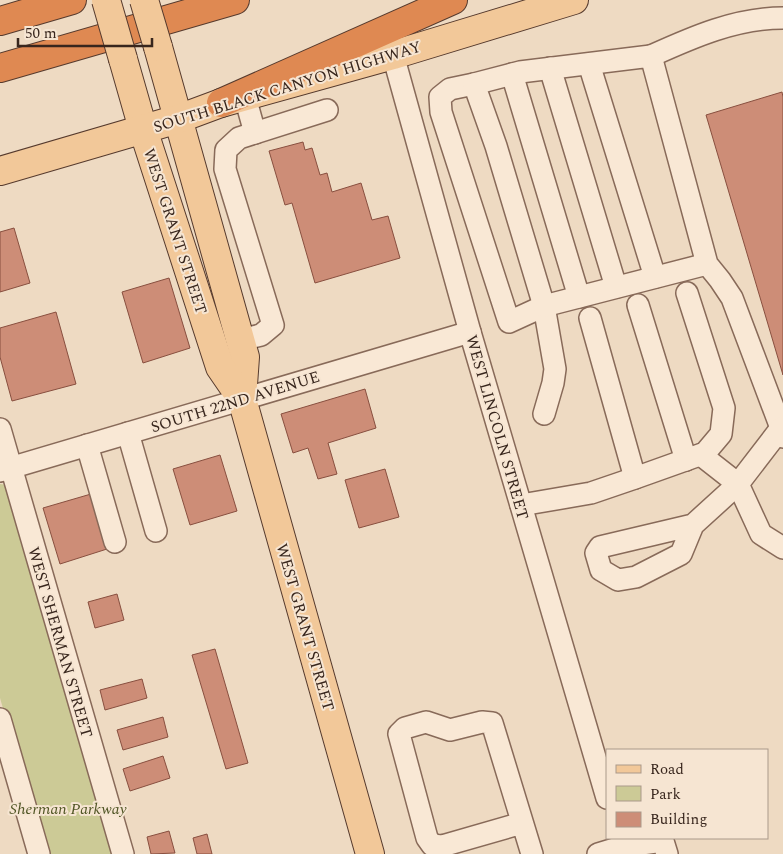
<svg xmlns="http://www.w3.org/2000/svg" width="783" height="854" viewBox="0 0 783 854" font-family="Spectral,serif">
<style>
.green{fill:#ccca96}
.building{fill:#cd8d77;stroke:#884f3f}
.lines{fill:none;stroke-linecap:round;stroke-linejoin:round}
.minor-casing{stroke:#886a59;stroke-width:24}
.major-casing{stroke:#563a2d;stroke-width:30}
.highway-casing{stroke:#563a2d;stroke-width:30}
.minor{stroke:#f9e8d5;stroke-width:21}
.major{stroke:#f2c899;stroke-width:28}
.highway{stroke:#df8952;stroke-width:28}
.major-bridge-casing{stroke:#563a2d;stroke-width:30;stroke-linecap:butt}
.major-bridge{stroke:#f2c899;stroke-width:28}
.labels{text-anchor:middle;stroke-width:4;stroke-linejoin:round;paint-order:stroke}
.street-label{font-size:16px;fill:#38261d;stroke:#f6e5d2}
.park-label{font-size:16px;font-style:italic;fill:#505524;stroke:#f6e5d2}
</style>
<rect width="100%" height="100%" fill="#eedac2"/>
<path class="green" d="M0,484L7,485L117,854H45L0,698Z"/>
<g class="building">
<path d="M782,92L783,97V375L706,115Z"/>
<path d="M303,142L305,150L312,148L320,175L327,173L332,192L361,183L372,220L388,216L400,258L315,283L292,203L285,205L269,151Z"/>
<path d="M14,228L30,283L0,292V232Z"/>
<path d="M169,278L190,348L143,363L122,292Z"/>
<path d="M56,312L76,384L12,401L0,357V328Z"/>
<path d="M365,389L376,428L328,443L337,474L318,479L308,448L293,453L281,414Z"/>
<path d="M220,455L237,511L190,525L173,469Z"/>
<path d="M385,469L399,517L359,528L345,480Z"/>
<path d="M91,494L107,549L60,564L43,508Z"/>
<path d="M117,594L124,620L95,628L88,602Z"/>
<path d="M215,649L248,763L226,769L192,655Z"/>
<path d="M142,679L147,698L105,710L100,690Z"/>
<path d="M163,717L168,737L123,750L117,730Z"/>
<path d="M163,756L170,778L130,791L123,769Z"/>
<path d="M169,831L175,853L151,854L147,837Z"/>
<path d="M207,834L212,854H197L193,838Z"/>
</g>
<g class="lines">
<g class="minor-casing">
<g id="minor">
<path d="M393,55L470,332L607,798"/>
<path d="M651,56C693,37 736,18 783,18"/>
<path d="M589,64L655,277"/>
<path d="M550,68L616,287"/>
<path d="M512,74L579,297"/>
<path d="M474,84L450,89L440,97L441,112L509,322L544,306L555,369L553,383L544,414"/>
<path d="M245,97L255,133"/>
<path d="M707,264L651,56L520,72L474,84L496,146L544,306L707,264L720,280L732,298L781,428"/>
<path d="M638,305L686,460"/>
<path d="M590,318L635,478"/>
<path d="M240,340L261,335L273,325L225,169L226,150L239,138L327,110"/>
<path d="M0,429L123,854"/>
<path d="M128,433L156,531"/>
<path d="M783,437L781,428L738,484L761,534L783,548"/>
<path d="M87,445L115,542"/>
<path d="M0,471L470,332"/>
<path d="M521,505L591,493L635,478L705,453L721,434L724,408L687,293"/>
<path d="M693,525L681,554L636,577L618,580L601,570L596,553L600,547L693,525L738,484L701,455"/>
<path d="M0,719L39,854"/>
<path d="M522,823L442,846L432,845L427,838L399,734L405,728L426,722L450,730L482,722L492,723L532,854"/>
<path d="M598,854L621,847L663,841L667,854"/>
</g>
</g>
<g class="major-casing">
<g id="major">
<path d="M158,47L245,357L242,399"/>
<path d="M123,59L143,129L220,367L242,399L370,854"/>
<path d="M0,171L178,119L221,103L393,55L574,0"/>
</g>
</g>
<g class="highway-casing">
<g id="highway">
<path d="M0,21L72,0"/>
<path d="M0,68L235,0"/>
<path d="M221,103L453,0"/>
</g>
</g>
<use href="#minor" class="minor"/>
<use href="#major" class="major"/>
<use href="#highway" class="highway"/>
<g class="major-bridge-casing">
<g id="major-bridge">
<path d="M106,0L123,59"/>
<path d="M144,0L158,47"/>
</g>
</g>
<use href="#major-bridge" class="major-bridge"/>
</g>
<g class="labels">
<g class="street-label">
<text transform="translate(287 86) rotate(-17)" y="6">SOUTH BLACK CANYON HIGHWAY</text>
<text transform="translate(176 231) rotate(72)" y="6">WEST GRANT STREET</text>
<text transform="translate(235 401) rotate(-17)" y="6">SOUTH 22ND AVENUE</text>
<text transform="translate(498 427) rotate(74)" y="6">WEST LINCOLN STREET</text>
<text transform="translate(306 627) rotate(74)" y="6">WEST GRANT STREET</text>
<text transform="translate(61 642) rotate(74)" y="6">WEST SHERMAN STREET</text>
</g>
<g class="park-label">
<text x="68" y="814">Sherman Parkway</text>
</g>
</g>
<rect x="606" y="749" width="162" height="90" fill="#f6e5d2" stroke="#aa998a"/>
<rect x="616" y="765" width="25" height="8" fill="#f2c899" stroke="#aa998a"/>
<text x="650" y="774" font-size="15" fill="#38261d">Road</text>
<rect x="616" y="786" width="25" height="15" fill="#ccca96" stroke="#aa998a"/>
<text x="650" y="799" font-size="15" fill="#38261d">Park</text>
<rect x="616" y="812" width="25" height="15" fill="#cd8d77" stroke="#aa998a"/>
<text x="650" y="824" font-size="15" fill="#38261d">Building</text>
<path d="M18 38v8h134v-8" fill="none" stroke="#38261d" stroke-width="2.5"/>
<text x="25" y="38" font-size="15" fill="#38261d" stroke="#f6e5d2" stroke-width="4" paint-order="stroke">50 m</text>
</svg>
